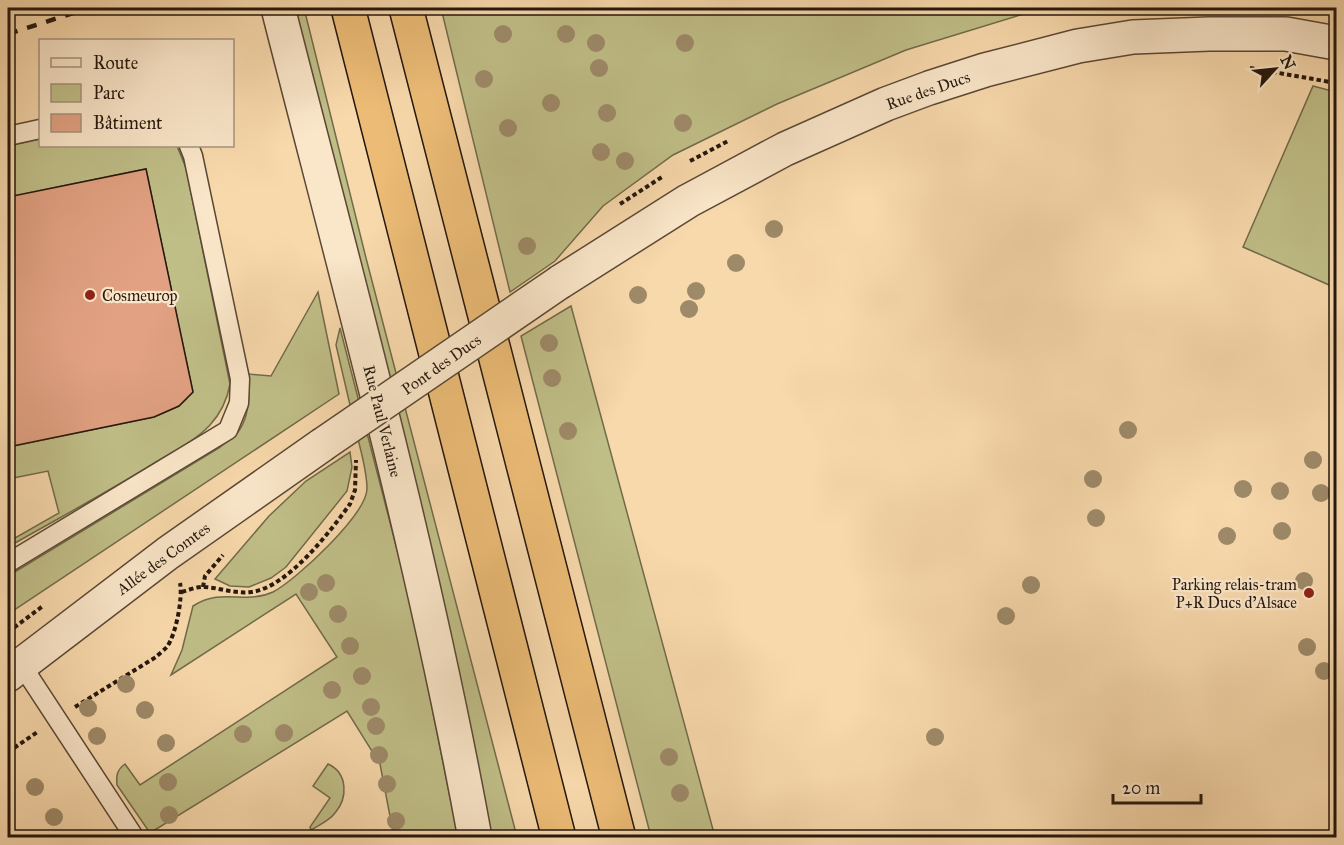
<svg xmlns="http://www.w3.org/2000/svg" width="1344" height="845" viewBox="0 0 1344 845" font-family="'IM FELL Great Primer',serif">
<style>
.green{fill:#c0be87;stroke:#726a4a;stroke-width:1.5}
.building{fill:#e1a182;stroke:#25170d;stroke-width:1.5}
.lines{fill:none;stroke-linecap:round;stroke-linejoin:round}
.service-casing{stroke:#5a4835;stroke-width:21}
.minor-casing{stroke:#5a4835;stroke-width:36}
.tertiary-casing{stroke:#5a4835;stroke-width:36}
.trunk-casing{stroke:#25170d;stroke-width:36}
.path{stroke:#25170d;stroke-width:4;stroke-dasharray:4.5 3;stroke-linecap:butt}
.service{stroke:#fae6c9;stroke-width:18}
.minor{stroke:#fae6c9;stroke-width:33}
.tertiary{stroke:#fae6c9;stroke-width:33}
.trunk{stroke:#ecbc76;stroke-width:33}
.rail{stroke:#25170d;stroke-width:4.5;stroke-dasharray:10 10;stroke-linecap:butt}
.tertiary-bridge-casing{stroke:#5a4835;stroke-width:36;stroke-linecap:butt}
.tertiary-bridge{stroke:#fae6c9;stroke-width:33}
.tree{fill:#9e8a69}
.poi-dot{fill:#8f2418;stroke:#fae6c9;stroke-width:2}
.labels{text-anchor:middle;stroke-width:4.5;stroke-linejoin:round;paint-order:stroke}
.street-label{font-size:16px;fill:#25170d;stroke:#fae6c9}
.poi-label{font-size:16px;fill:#25170d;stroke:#fae6c9;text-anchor:start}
</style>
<rect width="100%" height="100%" fill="#f8d9ac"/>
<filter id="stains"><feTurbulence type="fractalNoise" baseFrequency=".00333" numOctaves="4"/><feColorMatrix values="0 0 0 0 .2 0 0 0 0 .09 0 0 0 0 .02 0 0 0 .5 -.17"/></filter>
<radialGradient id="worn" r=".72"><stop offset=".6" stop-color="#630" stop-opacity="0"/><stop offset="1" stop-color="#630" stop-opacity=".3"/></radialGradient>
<g class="green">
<path d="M293,8H304L366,258L517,837H489Z"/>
<path d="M441,8H1043L906,50L777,104L673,155L603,206L555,261L510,292Z"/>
<path d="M1313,86L1336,92V288L1243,247Z"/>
<path d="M40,139V146H177L186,168L230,384C227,401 221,413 210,425C195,441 174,451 156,462C108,492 57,519 8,547V542L59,513L48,471L8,479V447L154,417L179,406L193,392L146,169L8,197V146Z"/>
<path d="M318,292L339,394L8,614V576L219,448C225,443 233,438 238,432C250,416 250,393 248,374L271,376Z"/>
<path d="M571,306L715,837H651L521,336Z"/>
<path d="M340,328L412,608L458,837H394L380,764L347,711L150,833L117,785C116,775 117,770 125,764L140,785L337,657L296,594L171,675L182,650L193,606C223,587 245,605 273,592C296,580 366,515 367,489C367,471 361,452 357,435C350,405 343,375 336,345Z"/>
<path d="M350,452L352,467L347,491L286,567L271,578L249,587L230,586L215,579L269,516L306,481Z"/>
<path d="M328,764C348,773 348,798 335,813C329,821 319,825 311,830L310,827L330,798L313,786Z"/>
</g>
<path class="building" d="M146,169L193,392L179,406L154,417L8,447V197Z"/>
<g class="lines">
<g class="service-casing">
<g id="service">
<path d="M8,136L40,129"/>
<path d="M8,563L228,430L239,403L240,379L193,156L189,146"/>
<path d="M21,664L135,838"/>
</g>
</g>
<g class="minor-casing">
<path id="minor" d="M278,8C348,283 424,558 475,838"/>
</g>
<g class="tertiary-casing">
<g id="tertiary">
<path d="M560,282L688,201L785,149L886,104L929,88L985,70L1078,46L1133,37L1209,34H1286L1336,43"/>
<path d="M8,675L168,553L322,445"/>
</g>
</g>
<g class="trunk-casing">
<g id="trunk">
<path d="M348,8L559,838"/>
<path d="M406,8L619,838"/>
</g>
</g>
<g class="path">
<path d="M1086,10L1097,8"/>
<path d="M1250,68L1336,83"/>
<path d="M690,161L728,141"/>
<path d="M620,204L662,177"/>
<path d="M203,587L205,576L223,555"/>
<path d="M182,592C189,590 198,586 205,587C220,588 235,594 251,592C287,588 330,532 350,504L355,490L356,460"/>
<path d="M8,632L43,606"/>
<path d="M75,707L156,657C159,654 164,650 167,647C176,634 183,598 180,583"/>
<path d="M8,752L39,731"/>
</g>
<use href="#service" class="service"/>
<use href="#minor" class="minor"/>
<use href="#tertiary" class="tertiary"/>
<use href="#trunk" class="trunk"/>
<g class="rail">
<path d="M8,12L22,8"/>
<path d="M8,34L89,8"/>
</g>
<g class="tertiary-bridge-casing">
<path id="tertiary-bridge" d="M322,445L560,282"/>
</g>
<use href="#tertiary-bridge" class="tertiary-bridge"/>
</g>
<g class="tree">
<circle cx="503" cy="34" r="9"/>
<circle cx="566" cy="34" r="9"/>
<circle cx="596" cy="43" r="9"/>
<circle cx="685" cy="43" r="9"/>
<circle cx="599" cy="68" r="9"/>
<circle cx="484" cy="79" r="9"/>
<circle cx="551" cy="103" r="9"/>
<circle cx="607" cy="113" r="9"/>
<circle cx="683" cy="123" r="9"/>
<circle cx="508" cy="128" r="9"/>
<circle cx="601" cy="152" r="9"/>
<circle cx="625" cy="161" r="9"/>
<circle cx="774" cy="229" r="9"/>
<circle cx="527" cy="246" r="9"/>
<circle cx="736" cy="263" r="9"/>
<circle cx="696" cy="291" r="9"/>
<circle cx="638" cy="295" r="9"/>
<circle cx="689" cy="309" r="9"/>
<circle cx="549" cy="343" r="9"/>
<circle cx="552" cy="378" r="9"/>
<circle cx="1128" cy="430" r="9"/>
<circle cx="568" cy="431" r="9"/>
<circle cx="1313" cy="460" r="9"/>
<circle cx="1093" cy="479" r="9"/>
<circle cx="1243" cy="489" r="9"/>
<circle cx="1280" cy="491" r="9"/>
<circle cx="1321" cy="493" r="9"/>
<circle cx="1096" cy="518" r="9"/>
<circle cx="1282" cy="531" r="9"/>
<circle cx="1227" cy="536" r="9"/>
<circle cx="1304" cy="581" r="9"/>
<circle cx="326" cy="583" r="9"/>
<circle cx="1031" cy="585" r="9"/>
<circle cx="309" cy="592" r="9"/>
<circle cx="338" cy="614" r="9"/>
<circle cx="1006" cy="616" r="9"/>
<circle cx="350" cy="646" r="9"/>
<circle cx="1307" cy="647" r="9"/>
<circle cx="1324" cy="671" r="9"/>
<circle cx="362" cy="676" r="9"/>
<circle cx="126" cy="684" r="9"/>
<circle cx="332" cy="690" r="9"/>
<circle cx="371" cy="707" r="9"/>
<circle cx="88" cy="708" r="9"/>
<circle cx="145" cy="710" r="9"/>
<circle cx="376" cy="726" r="9"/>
<circle cx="284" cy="733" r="9"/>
<circle cx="243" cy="734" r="9"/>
<circle cx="97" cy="736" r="9"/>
<circle cx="935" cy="737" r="9"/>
<circle cx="166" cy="743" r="9"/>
<circle cx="379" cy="755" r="9"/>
<circle cx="669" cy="757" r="9"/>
<circle cx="168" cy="782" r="9"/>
<circle cx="387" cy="784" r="9"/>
<circle cx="35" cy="787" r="9"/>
<circle cx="680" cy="793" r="9"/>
<circle cx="169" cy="815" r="9"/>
<circle cx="54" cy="817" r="9"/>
<circle cx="396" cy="821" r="9"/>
</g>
<g class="poi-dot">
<circle cx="90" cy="295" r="6"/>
<circle cx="1309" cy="593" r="6"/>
</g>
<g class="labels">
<g class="street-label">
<text transform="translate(928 90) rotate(-19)" y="6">Rue des Ducs</text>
<text transform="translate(441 364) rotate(-35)" y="6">Pont des Ducs</text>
<text transform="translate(383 421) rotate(76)" y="6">Rue Paul Verlaine</text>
<text transform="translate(163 558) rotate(-36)" y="6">Allée des Comtes</text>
</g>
<g class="poi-label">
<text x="102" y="301">Cosmeurop</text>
<text x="1297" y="590" text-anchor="end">Parking relais-tram<tspan x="1297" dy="18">P+R Ducs d'Alsace</tspan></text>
</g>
</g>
<rect width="1344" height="845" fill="none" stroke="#f8d9ac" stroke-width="30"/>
<rect x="9" y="9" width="1326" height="827" fill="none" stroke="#25170d" stroke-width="3"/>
<rect x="15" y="15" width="1314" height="815" fill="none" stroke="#25170d" stroke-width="1.5"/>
<rect x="39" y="39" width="195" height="108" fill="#fae6c9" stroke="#a5937e" stroke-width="1.5"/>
<rect x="51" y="58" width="30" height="9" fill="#fae6c9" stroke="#a5937e" stroke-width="1.5"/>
<text x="93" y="69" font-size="18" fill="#25170d">Route</text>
<rect x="51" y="84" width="30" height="18" fill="#c0be87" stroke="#a5937e" stroke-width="1.5"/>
<text x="93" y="99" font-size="18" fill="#25170d">Parc</text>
<rect x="51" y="114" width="30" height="18" fill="#e1a182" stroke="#a5937e" stroke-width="1.5"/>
<text x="93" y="129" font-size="18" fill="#25170d">Bâtiment</text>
<g transform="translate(1275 69) rotate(63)" stroke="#fae6c9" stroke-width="4.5" paint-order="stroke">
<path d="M0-4.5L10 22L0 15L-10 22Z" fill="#25170d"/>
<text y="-9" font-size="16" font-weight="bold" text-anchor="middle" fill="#25170d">N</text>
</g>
<path d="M1113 794v9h88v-9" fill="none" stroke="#25170d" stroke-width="3"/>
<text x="1122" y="794" font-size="18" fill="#25170d" stroke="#fae6c9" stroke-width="4.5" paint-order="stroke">20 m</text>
<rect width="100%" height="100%" filter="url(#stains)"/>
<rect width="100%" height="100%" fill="url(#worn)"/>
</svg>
